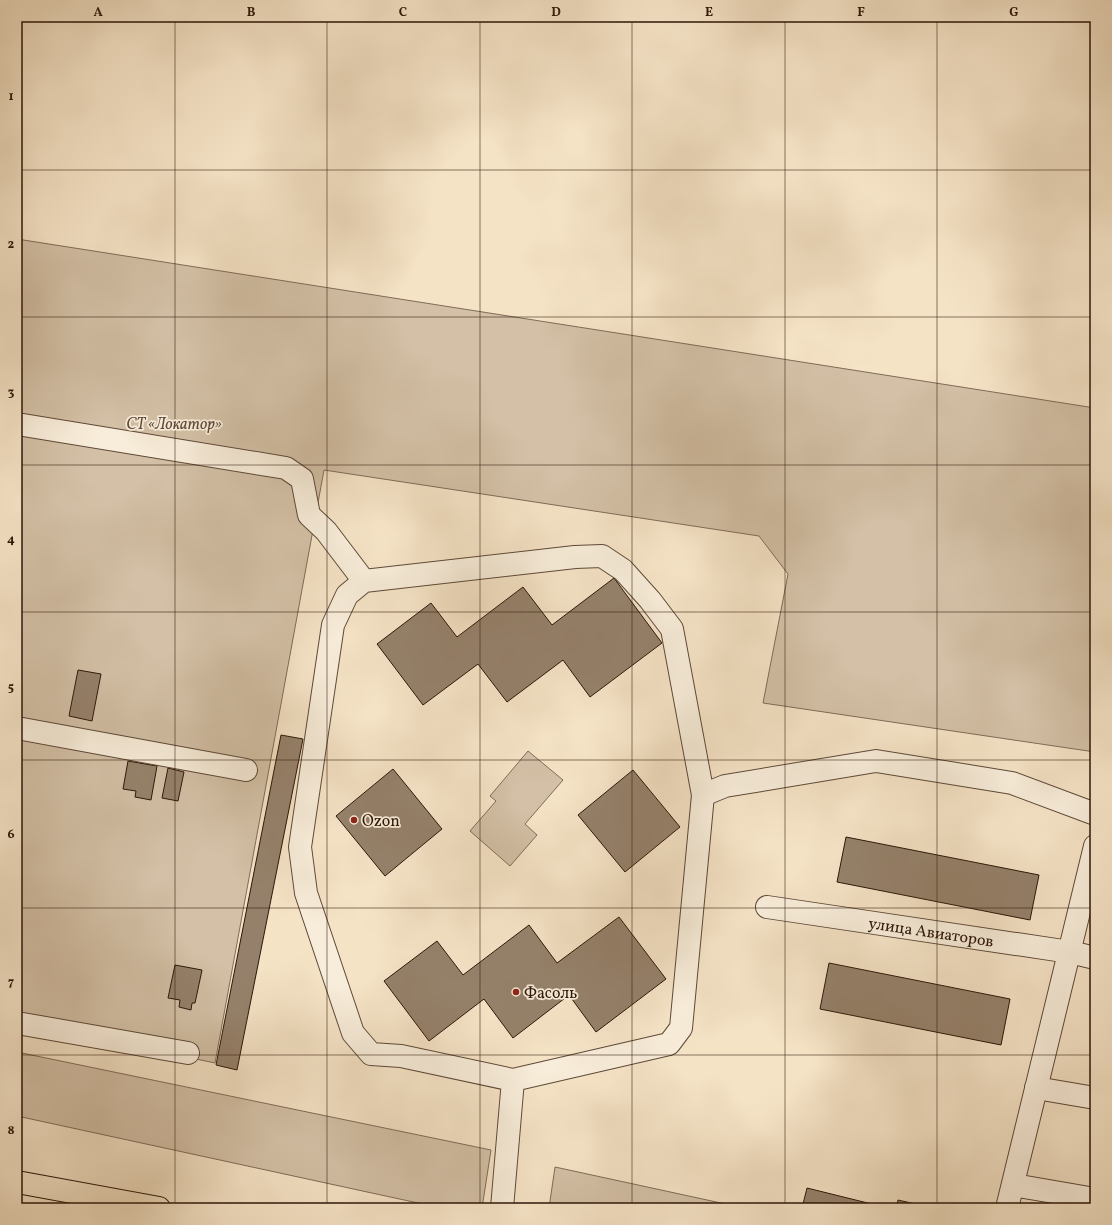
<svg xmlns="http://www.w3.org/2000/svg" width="1112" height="1225" viewBox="0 0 1112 1225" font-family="Vollkorn,serif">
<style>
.green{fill:#d3c0a6;stroke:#806b58}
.building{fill:#95816b;stroke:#2c1609}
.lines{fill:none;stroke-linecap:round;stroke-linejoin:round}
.minor-casing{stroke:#5e4938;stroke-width:24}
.major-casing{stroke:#2c1609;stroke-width:24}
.minor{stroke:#f8edda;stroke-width:22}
.major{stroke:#f5e3c6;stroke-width:22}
.grid{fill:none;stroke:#2c1609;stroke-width:1;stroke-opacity:0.55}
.poi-dot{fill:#8f2418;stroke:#f8edda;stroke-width:1.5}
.labels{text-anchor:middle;stroke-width:3.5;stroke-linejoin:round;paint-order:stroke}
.park-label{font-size:16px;font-style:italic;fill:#5e4938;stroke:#f8edda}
.poi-label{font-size:16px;fill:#2c1609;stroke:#f8edda;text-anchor:start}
.street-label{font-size:16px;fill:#2c1609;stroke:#f8edda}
.neatline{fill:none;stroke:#2c1609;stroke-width:1.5}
.grid-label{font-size:13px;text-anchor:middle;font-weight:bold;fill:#2c1609}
</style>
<rect width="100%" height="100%" fill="#f5e3c6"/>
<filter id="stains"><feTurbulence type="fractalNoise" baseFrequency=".005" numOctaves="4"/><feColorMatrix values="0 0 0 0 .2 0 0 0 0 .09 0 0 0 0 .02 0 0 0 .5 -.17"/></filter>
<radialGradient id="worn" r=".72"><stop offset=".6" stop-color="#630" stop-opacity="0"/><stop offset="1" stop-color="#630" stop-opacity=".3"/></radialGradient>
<g class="green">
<path d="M17,239L1095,408V752L763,703L788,574L759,536L324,470L215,1063L17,1022Z"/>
<path d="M528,751L563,780L525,824L537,835L510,866L470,831L496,801L490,796Z"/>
<path d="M17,1052L491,1150L482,1208H441L17,1116Z"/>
<path d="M555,1167L744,1208H549Z"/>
</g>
<g class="building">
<path d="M614,578L662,643L590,697L563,660L507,702L478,664L423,705L377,644L431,603L457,637L523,587L552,625Z"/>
<path d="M78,670L101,674L92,721L69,716Z"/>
<path d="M281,735L303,739L237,1070L216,1065Z"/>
<path d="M128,761L157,766L151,800L135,797L136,791L123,789Z"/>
<path d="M168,768L184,772L178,801L162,798Z"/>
<path d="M393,769L442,829L385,876L336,816Z"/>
<path d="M633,770L680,827L625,872L578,815Z"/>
<path d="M846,837L1039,875L1030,920L837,882Z"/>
<path d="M619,917L666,979L596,1032L569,995L513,1038L484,999L429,1041L384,981L437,941L463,975L529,925L557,963Z"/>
<path d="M829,963L1010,999L1001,1045L820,1009Z"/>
<path d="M175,965L202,970L195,1003H192L191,1010L179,1007L180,1000L168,998Z"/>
<path d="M807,1188L888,1208H802Z"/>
<path d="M898,1200L933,1208H896Z"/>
</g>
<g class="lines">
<g class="minor-casing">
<g id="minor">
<path d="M17,424L286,468L302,479L309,515L326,531L364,581"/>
<path d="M602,556L623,570L650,600L672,629L703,795L681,1028L669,1044L513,1080L401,1056L371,1054L353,1033L306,893L300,847L333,625L347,595L364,581L575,557Z"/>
<path d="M17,728L246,770"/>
<path d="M703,795L725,786L876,761L1012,783L1095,814"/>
<path id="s1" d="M767,907L1070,952L1095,958"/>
<path d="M17,1023L188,1053"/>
<path d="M1036,1088L1095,1098"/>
<path d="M1013,1185L1095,1199"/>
<path d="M502,1208L513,1080"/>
<path d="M1007,1208L1095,846"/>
</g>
</g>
<g class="major-casing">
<path id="major" d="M17,1182L159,1208"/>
</g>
<use href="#minor" class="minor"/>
<use href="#major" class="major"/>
</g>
<path class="grid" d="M175,17V1208M327,17V1208M480,17V1208M632,17V1208M785,17V1208M937,17V1208M17,170H1095M17,317H1095M17,465H1095M17,612H1095M17,760H1095M17,908H1095M17,1055H1095"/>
<g class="poi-dot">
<circle cx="354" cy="820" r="4"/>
<circle cx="516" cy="992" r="4"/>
</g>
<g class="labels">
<g class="park-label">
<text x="174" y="429">СТ «Локатор»</text>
</g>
<g class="poi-label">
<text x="362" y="826">Ozon</text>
<text x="524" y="998">Фасоль</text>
</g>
<g class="street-label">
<text dy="6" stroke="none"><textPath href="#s1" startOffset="166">улица Авиаторов</textPath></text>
</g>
</g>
<rect width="1112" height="1225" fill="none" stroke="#f5e3c6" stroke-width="44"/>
<rect x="22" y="22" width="1068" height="1181" class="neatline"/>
<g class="grid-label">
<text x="98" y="16">A</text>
<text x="251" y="16">B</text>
<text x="403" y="16">C</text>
<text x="556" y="16">D</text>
<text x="709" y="16">E</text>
<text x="861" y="16">F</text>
<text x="1014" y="16">G</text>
<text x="11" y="100">1</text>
<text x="11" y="248">2</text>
<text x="11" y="396">3</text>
<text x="11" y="543">4</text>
<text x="11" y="691">5</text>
<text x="11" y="838">6</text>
<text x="11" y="986">7</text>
<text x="11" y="1134">8</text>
</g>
<rect width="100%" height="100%" filter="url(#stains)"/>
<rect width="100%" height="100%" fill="url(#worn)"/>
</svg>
